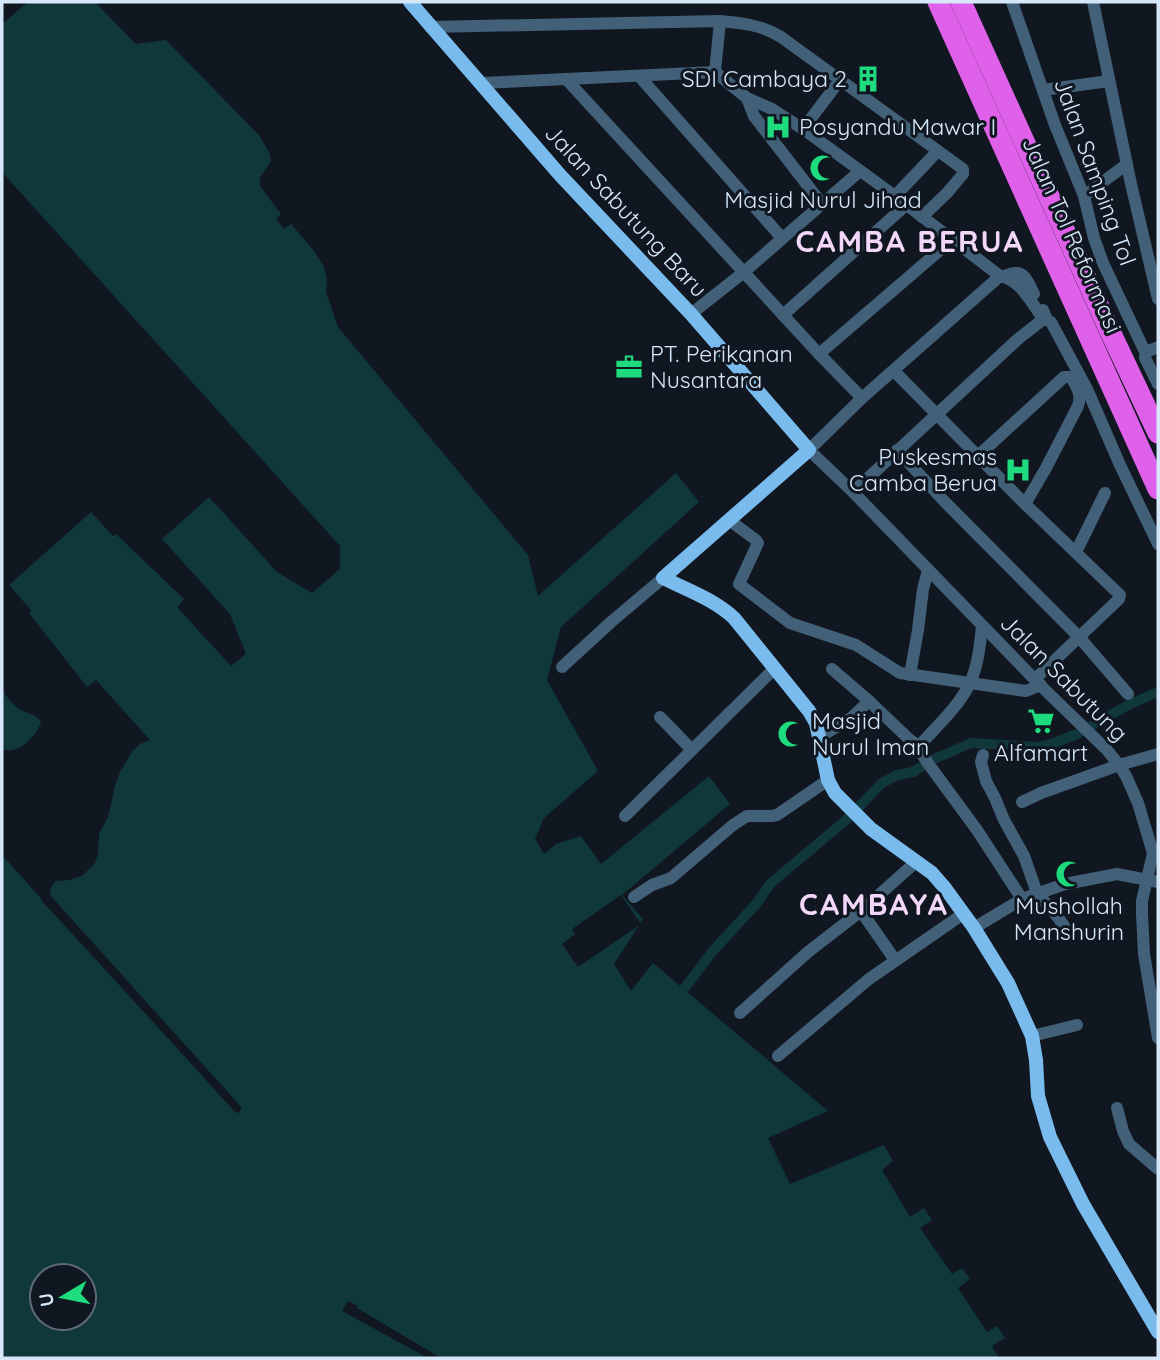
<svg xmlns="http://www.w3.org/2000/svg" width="1160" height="1360" viewBox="0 0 1160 1360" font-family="Quicksand,sans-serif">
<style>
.water{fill:#10383a;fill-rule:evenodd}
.pier{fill:#101720}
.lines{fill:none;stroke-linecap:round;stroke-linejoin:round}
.canal{stroke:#10383a;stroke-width:10}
.street{stroke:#426179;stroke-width:12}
.secondary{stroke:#79bbec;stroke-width:14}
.highway{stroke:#df61e9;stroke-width:21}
.labels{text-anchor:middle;stroke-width:6;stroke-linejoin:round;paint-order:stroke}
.poi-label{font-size:23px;fill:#d5e7f9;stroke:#101720;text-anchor:start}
.street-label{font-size:23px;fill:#d5e7f9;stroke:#101720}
.district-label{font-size:30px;font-weight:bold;letter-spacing:2px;fill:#f2d7f9;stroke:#101720}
</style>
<rect width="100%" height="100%" fill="#101720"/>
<g class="water">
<path d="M28,2H95L136,44L166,40L259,135L269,152L271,161L260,178V186L281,214L276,219L284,229L291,224L314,251L323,265L327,279L326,292L338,327L528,555L538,596L676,473L699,502L561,627L547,680L598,771L544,818L535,839L544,854L556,844L581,836L601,864L709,776L730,804L622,895L643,919L614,964L631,991L653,963L828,1111L768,1138L790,1184L884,1145L893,1161L882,1170L910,1217L924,1208L932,1220L920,1228L952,1274L962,1268L970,1279L958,1288L987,1332L997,1326L1005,1338L992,1346L999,1358H441L357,1308L358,1306L348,1301L342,1311L428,1358H2V855L235,1112L241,1107L50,896V889L55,881L70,880L83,875L95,863L98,854L99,834L108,817L115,786L120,772L133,750L140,744L150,740L96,680L87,687L29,613L31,610L9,585L91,512L113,536L116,534L184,599L177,607L231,666L246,654L230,614L162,539L209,497L277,572L312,593L340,569V546L2,172V24ZM42,1276H84V1318H42Z"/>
<path d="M2,688C5,696 14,706 21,710C30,715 35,713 41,722C36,736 18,756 2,749Z"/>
</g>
<g class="pier">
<path d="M50,889L51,896L241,1107V1110L239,1113L236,1112L41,900L43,897L237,1109L48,898L46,893Z"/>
<path d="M621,895L641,924L578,967L562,944L575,934L572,929Z"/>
</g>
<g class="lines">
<path class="canal" d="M684,989L712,952L757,903L771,883L846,820L882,783L897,775L913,772L934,759L971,743L1038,747L1052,744L1077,734L1130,704L1158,692"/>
<g class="street">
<path d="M1012,2L1055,125L1084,196L1094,238L1103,263L1146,354"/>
<path d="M1093,2L1131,184L1158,299"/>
<path d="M430,27L720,21C743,23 761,25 781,37L963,169V174L947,193L922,217"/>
<path d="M715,72L720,21"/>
<path d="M639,76L782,238"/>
<path d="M566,79L819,354L862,398"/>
<path d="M481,83L715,72L747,98L772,109L803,129L895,196L1000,276C1021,280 1030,301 1042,317L1041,321L1018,339L853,492"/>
<path d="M1043,90L1109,81"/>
<path d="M747,98L754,116L822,204"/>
<path d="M803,129L840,80"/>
<path d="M895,196L933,156"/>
<path d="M1084,196L1127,164"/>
<path d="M1000,276L862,398L809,450L853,492L1042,687L1107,750L1119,765L1126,776L1138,803L1153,853L1142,901V914L1144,954L1158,1038"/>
<path d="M1005,276C1023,267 1027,279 1034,294"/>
<path d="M1043,310L1047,320L1051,322L1087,389L1120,465L1158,544"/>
<path d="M691,314L744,272L860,171"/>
<path d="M783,315L906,205"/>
<path d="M1158,347L1146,352L1145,358L1158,384"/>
<path d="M819,354L953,239"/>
<path d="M894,371L1025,504L1120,595L1119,599L1035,679"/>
<path d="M897,450L944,501L1079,637L1128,694"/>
<path d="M979,455L1064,377H1071C1077,387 1082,395 1078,406L1046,468L1025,504"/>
<path d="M729,520L756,540L758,543L739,584L790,623L856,645L900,673L1026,691L1041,685"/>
<path d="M1076,552L1105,493"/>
<path d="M562,667L611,622L663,578"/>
<path d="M910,675L918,630L923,589L928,570"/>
<path d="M869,701L910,740L917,745H920"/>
<path d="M660,717L692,750"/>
<path d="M820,737L851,718L869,701L832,669"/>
<path d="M920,745L921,752L927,762L977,830L1022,899"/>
<path d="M920,745C937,726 958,707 969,685C978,667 980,645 982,626"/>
<path d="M983,755L981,762L986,781L995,798L1004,820L1024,856L1037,893L1057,916L1064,926"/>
<path d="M1022,802L1041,793L1119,765L1158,754"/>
<path d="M625,816L775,668"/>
<path d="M634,897L652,885L671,878L733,825L747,816H772L777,815L828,780"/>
<path d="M861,911L895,960"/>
<path d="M974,928L1022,899L1065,884L1117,874L1158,882"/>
<path d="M740,1013L808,952L861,911L917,861"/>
<path d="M1032,1036L1077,1025"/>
<path d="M778,1056L869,979L963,914"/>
<path d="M1117,1108L1123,1131L1129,1144L1158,1169"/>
</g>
<path class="secondary" d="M410,2L560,175L691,314L809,450L663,578C688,590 715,600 734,618L809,711L816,723L828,780L835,793L871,829L932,873L945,888L974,928L1008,983L1032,1036L1036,1060L1038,1096L1050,1137L1083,1204L1158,1332"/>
<g class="highway">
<path d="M938,2L1158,489"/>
<path d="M961,2L1109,329L1158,433"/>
</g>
</g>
<defs>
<g id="building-bare" transform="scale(2.1)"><path d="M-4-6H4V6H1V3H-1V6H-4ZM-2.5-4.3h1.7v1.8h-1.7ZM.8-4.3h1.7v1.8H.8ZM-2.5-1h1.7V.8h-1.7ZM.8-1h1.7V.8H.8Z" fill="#1edc7e" stroke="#101720" stroke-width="2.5" paint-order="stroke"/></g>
<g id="hospital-bare" transform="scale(2.1)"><path d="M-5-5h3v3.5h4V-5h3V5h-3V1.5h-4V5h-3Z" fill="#1edc7e" stroke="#101720" stroke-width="2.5" paint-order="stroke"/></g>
<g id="mosque-bare" transform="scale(2.1)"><path d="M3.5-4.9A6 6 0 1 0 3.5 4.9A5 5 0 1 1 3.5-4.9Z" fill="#1edc7e" stroke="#101720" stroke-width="2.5" paint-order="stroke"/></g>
<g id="office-bare" transform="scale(2.1)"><path d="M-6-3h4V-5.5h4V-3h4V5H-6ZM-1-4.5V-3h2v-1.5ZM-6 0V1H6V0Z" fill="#1edc7e" stroke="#101720" stroke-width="2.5" paint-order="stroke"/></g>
<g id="supermarket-bare" transform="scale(2.1)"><path d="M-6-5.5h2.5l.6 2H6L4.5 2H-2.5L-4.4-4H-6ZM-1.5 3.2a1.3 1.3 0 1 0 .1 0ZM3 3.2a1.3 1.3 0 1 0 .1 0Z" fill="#1edc7e" stroke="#101720" stroke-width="2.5" paint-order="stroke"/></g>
</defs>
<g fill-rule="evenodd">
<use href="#building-bare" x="868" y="79"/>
<use href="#hospital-bare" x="778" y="127"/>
<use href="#mosque-bare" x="823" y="168"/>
<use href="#office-bare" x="629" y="367"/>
<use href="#hospital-bare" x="1018" y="470"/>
<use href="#supermarket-bare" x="1041" y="721"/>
<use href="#mosque-bare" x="791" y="734"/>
<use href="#mosque-bare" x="1069" y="874"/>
</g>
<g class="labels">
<g class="poi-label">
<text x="847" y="87" text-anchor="end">SDI Cambaya 2</text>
<text x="799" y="135">Posyandu Mawar I</text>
<text x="823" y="208" text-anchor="middle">Masjid Nurul Jihad</text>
<text x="650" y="362">PT. Perikanan<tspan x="650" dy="26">Nusantara</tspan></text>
<text x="997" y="465" text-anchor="end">Puskesmas<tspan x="997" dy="26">Camba Berua</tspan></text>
<text x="812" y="729">Masjid<tspan x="812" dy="26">Nurul Iman</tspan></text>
<text x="1041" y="761" text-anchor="middle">Alfamart</text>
<text x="1069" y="914" text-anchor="middle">Mushollah<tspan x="1069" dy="26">Manshurin</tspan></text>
</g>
<g class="street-label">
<text transform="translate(1095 172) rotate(70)" y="8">Jalan Samping Tol</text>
<text transform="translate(626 211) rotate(47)" y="8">Jalan Sabutung Baru</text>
<text transform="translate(1072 235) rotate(66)" y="8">Jalan Tol Reformasi</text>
<text transform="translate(1064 678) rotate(45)" y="8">Jalan Sabutung</text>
</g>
<g class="district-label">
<text x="910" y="252">CAMBA BERUA</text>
<text x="874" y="915">CAMBAYA</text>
</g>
</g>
<rect width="1160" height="1360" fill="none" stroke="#d5e7f9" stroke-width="7"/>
<g transform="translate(63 1297) rotate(260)"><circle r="33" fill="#101720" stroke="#5f6a77" stroke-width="2"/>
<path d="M0-5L12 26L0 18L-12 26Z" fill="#1edc7e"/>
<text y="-10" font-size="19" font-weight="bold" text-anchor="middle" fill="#d5e7f9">U</text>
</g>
</svg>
